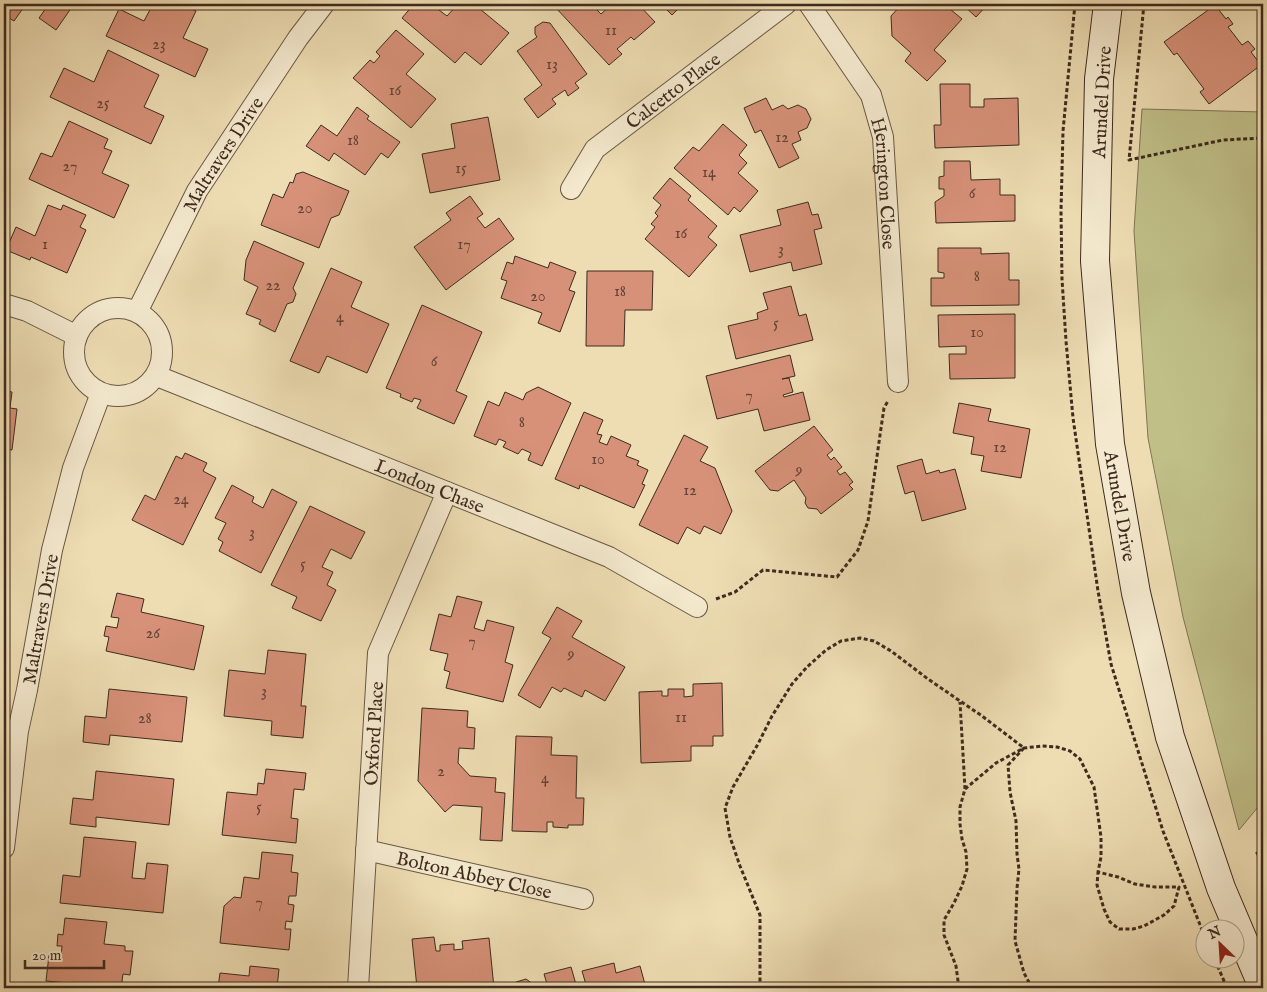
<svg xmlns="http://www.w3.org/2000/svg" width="1267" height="992" viewBox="0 0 1267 992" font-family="'IM FELL English',serif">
<rect width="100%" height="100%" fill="#eeddb3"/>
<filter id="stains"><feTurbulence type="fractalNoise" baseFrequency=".004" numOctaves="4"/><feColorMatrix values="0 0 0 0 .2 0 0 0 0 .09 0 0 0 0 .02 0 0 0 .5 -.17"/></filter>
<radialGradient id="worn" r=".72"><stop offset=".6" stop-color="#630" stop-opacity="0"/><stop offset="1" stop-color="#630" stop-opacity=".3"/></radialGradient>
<!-- green -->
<path fill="#c0bf88" stroke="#7f7553" d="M1142 109 1263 112V801L1239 830 1183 617 1148 438 1134 231Z"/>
<!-- building -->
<path fill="#d79179" stroke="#3e2b1e" d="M4 4H26L14 21 4 15Z
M40 4H74L56 30 39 18 46 8Z
M153 4H181L196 11 183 38 208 49 195 77 106 36 119 9 144 21Z
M414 4H431L447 16 458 4H474L509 33 481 65 465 52 455 63 402 18Z
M560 4H591L601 14 612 4 620 5 621 4H632L634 6 638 4 655 22 634 40 631 37 617 49 622 54 609 65 556 8Z
M661 4H694L689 9 683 4 672 15Z
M902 4H944L962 19 934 50 946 61 927 81 905 61 911 53 892 36 891 16Z
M962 4H988L976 17Z
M1215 5 1226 19 1228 17 1233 24 1228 27 1242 45 1248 41 1255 49 1251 52 1261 65 1209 104 1200 92 1204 89 1177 53 1174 55 1164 42Z
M543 22 550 23 587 74 575 83 579 88 568 96 565 90 552 99 556 104 538 118 524 99 542 85 517 51 537 37 535 34V27Z
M396 30 424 54 406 74 436 99 411 128 353 78 370 60 374 63 380 56 376 52Z
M108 50 159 75 144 107 164 116 151 144 50 97 64 68 94 82Z
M940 84H970V107H984V99L1018 98 1019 145 935 148 934 125H941Z
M766 98 772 110 783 105 788 109 798 105 806 109 811 119 807 128 798 132 801 140 792 144 799 158 779 168 761 130 755 133 744 108Z
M357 107 369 116 367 119 400 142 388 158 381 153 365 175 334 153 329 161 306 146 321 125 337 136Z
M488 117 500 180 430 193 422 154 455 148 451 124Z
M69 121 108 139 104 148 112 151 102 173 129 185 114 218 29 179 41 153 52 157Z
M723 124 747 145 739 155 747 163 738 173 758 191 740 212 734 207 728 215 674 168 693 147 699 151Z
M944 161H970L971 180 1000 179V195H1015V221L936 223 935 202 944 196V189H939V177L944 176Z
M303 172 349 191 339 215 331 218 319 248 261 225 273 194 283 198 290 182 293 183 296 174Z
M670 178 691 196 688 200 717 226 708 237 717 245 689 277 645 239 655 227 651 224 658 216 655 213 661 205 653 198Z
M470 196 483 214 477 218 485 228 499 218 514 239 446 290 414 247 451 220 446 213Z
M808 202 812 215 818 214 822 228 814 230 822 264 793 271 791 262 750 272 740 235 781 225 777 210Z
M48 205 61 210 63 205 86 215 80 227 86 230 67 273 31 257 30 260 6 250 16 227 35 236Z
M254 241 304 263 293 288 296 294 293 302 287 304 275 332 259 324 261 320 246 314 258 287 244 280 246 260Z
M938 248H981V254L1009 253V280H1019V305L931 306V278H944V273L938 272Z
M515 256 548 268 550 262 576 272 569 290 575 292 560 332 538 323 542 313 501 298 507 281 501 279 507 262 513 264Z
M331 268 362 282 351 307 389 324 367 373 327 356 319 373 290 361Z
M587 271H653L652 310H625L624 346H586Z
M791 286 799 316 806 314 813 340 736 359 728 326 758 319 757 313 768 309 763 293Z
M422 305 482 332 456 391 467 396 454 424 417 408 421 400 414 398 412 402 400 397 401 394 386 388Z
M1015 314V378L950 379 949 354H966V346L939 347 938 315Z
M790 355 795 376 782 379 789 378 793 392 783 395 784 397 803 392 810 420 764 431 758 409 717 419 706 376Z
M4 378H7L6 391 12 392 10 408 17 409 12 450 4 449Z
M538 387 571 403 542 466 528 460 531 453 522 449 518 454 503 447 506 442 499 439 496 445 474 436 488 401 499 406 505 392 523 400 526 393Z
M959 403 991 409 988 421 1030 429 1021 478 981 471 984 456 971 454 974 437 953 433Z
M584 412 603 420 597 434 602 435 599 442 607 445 611 436 631 445 626 456 639 461 637 465 648 470 642 484 645 485 634 508 580 485 579 489 555 479Z
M814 426 833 450 827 455 831 460 834 457 842 467 837 471 840 475 845 472 853 482 849 485 853 489 821 514 817 509 808 508 805 503 806 498 794 480 778 491 770 490 755 471Z
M684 435 708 447 700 461 715 468 732 511 721 534 704 526 700 534 687 527 678 544 639 525Z
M185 453 207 463 203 471 216 478 183 545 132 520 145 495 155 500 176 456 182 459Z
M922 459 926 474 939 470 940 473 955 469 966 509 922 521 914 491 905 494 897 466Z
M232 485 254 497 252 502 263 508 272 489 297 502 261 573 219 551 223 542 218 539 226 523 215 518Z
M310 506 365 532 351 559 331 549 322 567 333 572 327 585 336 590 321 621 292 608 297 597 271 585Z
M117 593 144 599 141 612 204 626 194 670 106 651 109 637 104 636 106 626 117 628 119 618 111 617Z
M457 596 482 602 474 628 484 631 487 620 514 627 505 662 513 665 503 702 446 688 450 672 444 670 448 654 430 650 439 614 451 617Z
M557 607 582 621 572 637 625 667 605 701 585 690 582 697 564 688 561 692 552 687 540 708 518 695 551 638 542 633Z
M268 650 306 654 301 706H306L303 738 271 735 272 721 224 716 229 670 265 674Z
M722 683 723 736H713V746H691V761L641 763 639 692 662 691V696H668V689H684V697L693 696V684Z
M109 689 187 697 182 742 110 735 109 745 83 742 85 716 106 718Z
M422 708 468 711 467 727 475 728 474 749 459 748 458 763 470 776 496 778 495 792 505 793 502 841 480 840 482 807 453 805 445 812 418 781Z
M516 736 552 737 551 755 577 756 576 798H584L583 825H568V828L553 827V822H547V832L512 831Z
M266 769 306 773 304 790 294 789 291 818 298 819 296 843 222 835 227 792 257 795 258 783 264 784Z
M96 771 174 779 169 825 96 817V827L70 824 73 798 93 800Z
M84 837 136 842 132 878 145 879 147 863 168 865 163 913 60 903 63 875 80 877Z
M262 852 293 855 291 872 298 873 296 896H289L288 904 294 905 292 922 286 921 285 929H291L289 950 220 943 224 906 234 897 241 898 244 877 259 879Z
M65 918 107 922 104 944 125 946V951H133L130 975 123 974 121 988 46 981 49 955 61 957 62 946H57L58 934 63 935Z
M434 937 436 951H440V945L454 944V950L463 949 462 941 489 938 494 988H417L412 939Z
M614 963 616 973 640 966 646 988H587L582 971Z
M250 966 279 969 277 988H218L220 973 249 976Z
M571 967 577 988H513L516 982 526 979 533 984V987L547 984 544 974Z"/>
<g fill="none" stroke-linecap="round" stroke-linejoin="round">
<defs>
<g id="minor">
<path id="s1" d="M809 4 871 95 883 137 898 382"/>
<path id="s2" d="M571 189 595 149 786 4"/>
<path d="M4 304 27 311 77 336"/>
<circle cx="118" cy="352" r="44"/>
<path id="s3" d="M137 312 197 191 298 38 324 4"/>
<path id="s4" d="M157 376 609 557 697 607"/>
<path id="s5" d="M4 848 18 731 27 690 52 550 73 468 101 393"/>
<path id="s6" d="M366 850 583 899"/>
<path id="s7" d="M358 988 378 653 447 492"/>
</g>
<g id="secondary">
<path id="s8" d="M1108 4 1099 79 1095 261 1110 444 1136 593 1170 737 1221 888 1263 987"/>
</g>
</defs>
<!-- minor casing -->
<use href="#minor" stroke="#6a5843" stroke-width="22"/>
<!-- secondary casing -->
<use href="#secondary" stroke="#3e2b1e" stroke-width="30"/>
<!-- path -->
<path stroke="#3e2b1e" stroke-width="3" stroke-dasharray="4 2.5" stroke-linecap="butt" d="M1075 4 1063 131 1061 211 1062 279 1066 341 1073 418 1098 591 1111 664 1163 831 1204 935
M1144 4 1129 160 1223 140 1263 138
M716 599 735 592 763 570 837 577 858 550 868 521 880 435 884 408 888 401
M965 789 996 763 1024 748 1042 746 1057 747 1070 751 1080 759 1094 787 1101 837V857L1098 872 1118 877 1135 884 1155 887H1179L1174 906 1164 915 1144 926 1133 929H1119L1110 922 1104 909 1097 885 1098 872
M1256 854 1263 849
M1257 854 1263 857
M1215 960 1227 988
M760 988V915L740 866 730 837 725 808 733 787 758 744 772 716 792 684 807 667 826 650 841 641 860 638 874 641 891 651 928 679 982 716 1024 748 1008 765 1010 792 1016 821 1017 854 1019 869 1017 888 1015 941 1024 973 1032 988
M957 988 958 981 956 966 944 935V920L954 903 962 886 967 869 966 852 962 839 960 824V807L965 789 960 702"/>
<!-- minor -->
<use href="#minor" stroke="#f4e9ce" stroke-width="20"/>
<!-- secondary -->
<use href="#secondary" stroke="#f4e9ce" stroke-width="28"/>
</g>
<g text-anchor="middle" stroke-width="4" stroke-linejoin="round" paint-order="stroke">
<!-- number labels -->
<g font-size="16" fill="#644435">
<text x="611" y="35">11</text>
<text x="159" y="49">23</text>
<text x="552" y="69">13</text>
<text x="395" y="95">16</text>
<text x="103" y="108">25</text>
<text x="782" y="142">12</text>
<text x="353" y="145">18</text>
<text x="70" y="171">27</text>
<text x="461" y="173">15</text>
<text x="709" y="177">14</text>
<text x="972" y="198">6</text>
<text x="305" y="213">20</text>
<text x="681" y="238">16</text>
<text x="45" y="249">1</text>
<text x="464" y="249">17</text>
<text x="781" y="254">3</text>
<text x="977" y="281">8</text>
<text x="273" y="290">22</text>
<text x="620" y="296">18</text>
<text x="538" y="301">20</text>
<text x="340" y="322">4</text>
<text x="776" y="328">5</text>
<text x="977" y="337">10</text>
<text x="434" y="366">6</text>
<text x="749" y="400">7</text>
<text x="522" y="427">8</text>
<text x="1000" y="452">12</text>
<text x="598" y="464">10</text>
<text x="799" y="475">9</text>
<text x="690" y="495">12</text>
<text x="181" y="504">24</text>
<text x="252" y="537">3</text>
<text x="303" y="569">5</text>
<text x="153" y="638">26</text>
<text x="472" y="646">7</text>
<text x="571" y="659">9</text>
<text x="264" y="696">3</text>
<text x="681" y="722">11</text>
<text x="145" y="723">28</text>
<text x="441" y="776">2</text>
<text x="545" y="783">4</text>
<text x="259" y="812">5</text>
<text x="259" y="907">7</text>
</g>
<!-- street labels -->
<g font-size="19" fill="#3e2b1e" stroke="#f4e9ce">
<text dy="7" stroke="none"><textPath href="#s2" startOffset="144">Calcetto Place</textPath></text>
<text transform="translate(1101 102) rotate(-87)" y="7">Arundel Drive</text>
<text dy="7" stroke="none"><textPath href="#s3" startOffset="180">Maltravers Drive</textPath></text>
<text dy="7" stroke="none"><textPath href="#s1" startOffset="200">Herington Close</textPath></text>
<text dy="7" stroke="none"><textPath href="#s4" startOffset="294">London Chase</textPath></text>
<text dy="7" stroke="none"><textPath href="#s8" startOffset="504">Arundel Drive</textPath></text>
<text dy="7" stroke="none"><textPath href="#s5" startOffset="232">Maltravers Drive</textPath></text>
<text dy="7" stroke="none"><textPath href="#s7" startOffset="255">Oxford Place</textPath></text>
<text dy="7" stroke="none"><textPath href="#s6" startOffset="111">Bolton Abbey Close</textPath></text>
</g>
</g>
<!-- margin -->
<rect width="1267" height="992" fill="none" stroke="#eeddb3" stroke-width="20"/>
<rect x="5" y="5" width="1257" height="982" fill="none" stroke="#3e2b1e" stroke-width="2.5"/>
<rect x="10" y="10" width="1247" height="972" fill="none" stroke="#3e2b1e"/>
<!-- north arrow -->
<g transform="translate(1220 944) rotate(335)"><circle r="24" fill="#f4e9ce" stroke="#ab9d88"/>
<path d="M0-4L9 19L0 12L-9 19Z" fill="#8f2418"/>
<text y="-8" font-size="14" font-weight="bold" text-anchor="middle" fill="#3e2b1e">N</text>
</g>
<!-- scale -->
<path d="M25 960v8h79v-8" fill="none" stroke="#3e2b1e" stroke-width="2.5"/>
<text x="32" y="960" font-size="15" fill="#3e2b1e" stroke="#f4e9ce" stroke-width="4" paint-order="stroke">20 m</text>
<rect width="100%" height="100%" filter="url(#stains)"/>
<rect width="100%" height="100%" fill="url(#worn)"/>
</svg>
